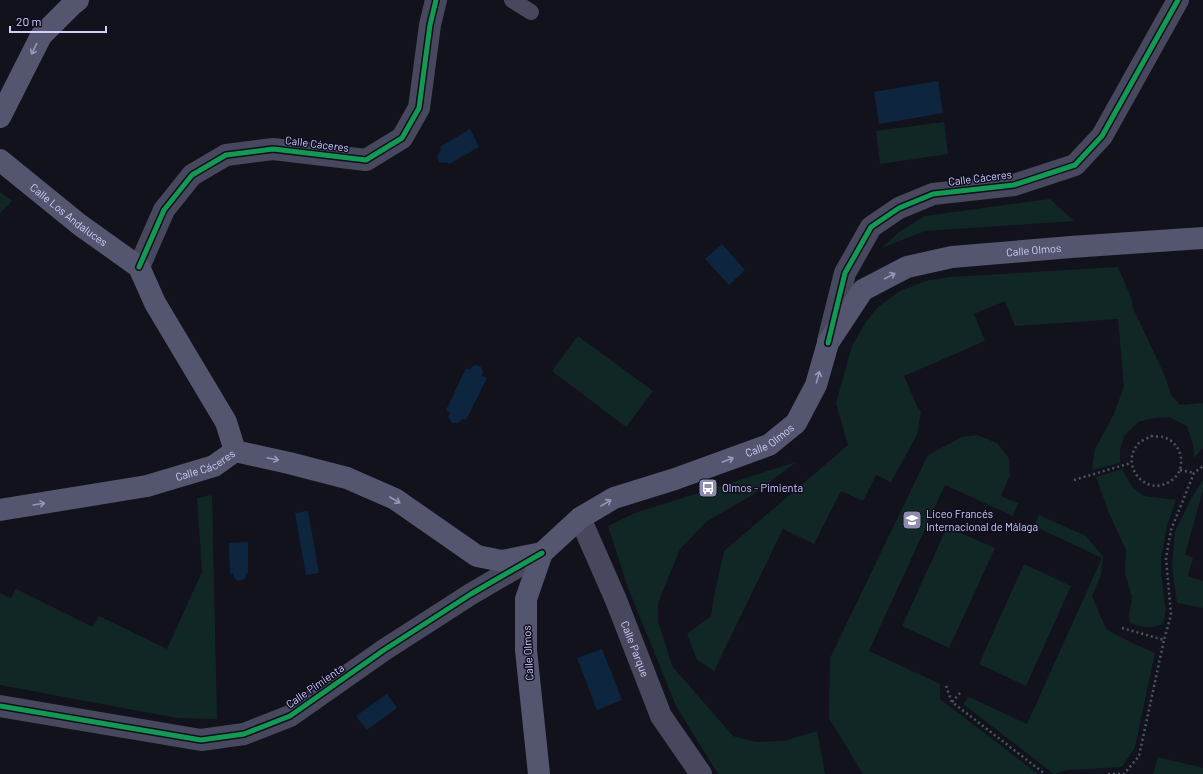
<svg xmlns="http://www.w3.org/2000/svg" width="1203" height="774" viewBox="0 0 1203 774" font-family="Barlow,sans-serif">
<rect width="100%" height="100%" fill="#12121c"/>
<!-- green -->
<path fill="#112726" d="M944 122 948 154 880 164 876 131Z
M0 192 12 201 0 213Z
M1050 199 1074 221 925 231 882 248 899 232 925 216Z
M1118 267 1132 300 1133 308 1164 374 1171 395 1180 405 1203 403V448L1194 458 1193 444 1187 426 1169 417 1154 418 1138 422 1124 436 1120 450V463L1092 470 1095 449 1114 414 1124 386 1118 319 1015 326 1005 301 974 314 985 341 904 376 917 406 921 412 917 435 891 482 876 475 863 501 841 491 814 544 783 529 714 671 697 660 687 634 711 616 714 596 724 551 848 445 836 403 852 346 866 322 878 307 900 291 925 281 950 277Z
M578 336 653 391 626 427 552 371Z
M977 435 997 443 1009 458 1010 475 1001 496 1018 503 1013 516 945 485 869 651 940 684V699L1038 774H863L829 718 830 658 928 455 962 437Z
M796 462 751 496 707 521 680 549 658 603V621L672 666 733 736 756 742 784 741 817 731 825 774H718L676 706 628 588 608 526 635 513Z
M1122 469 1132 487 1144 496 1176 500 1167 526 1161 558V573L1166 611 1163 623C1152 630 1142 627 1130 623L1129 615 1132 597 1125 573 1126 550 1109 513 1096 477Z
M1203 480V490L1185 554 1193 558 1188 576 1203 581V608L1177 603 1172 566 1175 532 1191 499Z
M212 495 217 719 177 718 0 685V593L11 598 16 589 93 627 99 616 167 649 202 572 197 498Z
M1039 515 1086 536 1103 557 1101 575 1092 596 1106 629 1130 642 1155 653 1135 747 1122 767 1067 770 1054 774 963 704 969 697 1027 724 1102 558 1034 526Z
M947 527 995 548 949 648 902 626Z
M1024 564 1071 586 1026 686 979 664Z
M1158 757 1203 768V774H1153Z"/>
<!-- water -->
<path fill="#0e2540" d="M938 81 943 113 879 124 874 92Z
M470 129 479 147 449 164 447 162 442 163 439 162 437 156 441 150 440 147Z
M722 244 745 270 729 285 705 259Z
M475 365 481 367 483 372 482 376 487 378 466 420 463 419 458 423H452L448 417 450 413 446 410 466 368 470 370 472 367Z
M308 511 319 573 306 575 295 513Z
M248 542V573H246L245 579 238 581 234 577V573L230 574 229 543Z
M602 649 622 700 597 710 577 658Z
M387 694 397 708 367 730 356 716Z"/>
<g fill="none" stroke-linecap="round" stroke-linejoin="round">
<!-- path -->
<path stroke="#485762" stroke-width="2.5" stroke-dasharray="2 3" stroke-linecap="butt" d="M1151 436C1155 437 1160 436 1163 437 1177 441 1184 455 1180 469 1179 474 1174 479 1169 482 1144 497 1118 463 1140 442 1143 440 1148 438 1151 436Z
M1180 470 1194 473
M1074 480 1131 463
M1122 628 1164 640 1171 615 1166 558 1171 530 1194 473 1203 466
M946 686 952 702
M960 693 952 702 1045 774
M1108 774H1124L1139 756 1164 640"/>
<!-- lane -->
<path stroke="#47485d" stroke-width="16" d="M512 0 531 12"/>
<!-- street -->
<g stroke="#47485d" stroke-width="22">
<path d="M139 267 164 210 192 175 226 155 273 149 366 160 402 138 419 108 430 25 436 0"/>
<path d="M828 341 845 273 871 227 899 208 933 194 1014 185 1075 165 1102 136 1178 0"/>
<path id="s1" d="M580 518 616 600 661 716 701 774"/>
<path d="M0 706 201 740 244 734 290 716 384 650 471 594 538 555"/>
</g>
<!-- secondary -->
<g stroke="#54556f" stroke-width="22">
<path d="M0 117 41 36 72 5 78 0"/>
<path id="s2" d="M0 160 80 225 139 267 155 303 226 422 235 451"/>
<path d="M235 451 289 463 347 478 395 499 477 556 502 561 542 553"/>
<path id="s3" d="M0 510 147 486 214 466 235 451"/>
<path id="s4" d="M539 774 526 650V599L542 553 580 518 614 498 675 479 769 445 796 423 816 385 828 343 863 290 907 267 952 257 1071 247 1203 238"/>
</g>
<defs>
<path id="cycleway" d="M139 267 164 210 192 175 226 155 273 149 366 160 402 138 419 108 430 25 436 0
M828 343 845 273 871 227 899 208 933 194 1014 185 1075 165 1102 136 1178 0
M0 706 201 740 244 734 290 716 384 650 471 594 542 553"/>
</defs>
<!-- cycleway casing -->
<use href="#cycleway" stroke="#0f0e20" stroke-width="8"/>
<!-- cycleway -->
<use href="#cycleway" stroke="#139951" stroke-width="5"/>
</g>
<!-- one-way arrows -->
<defs><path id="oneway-shaft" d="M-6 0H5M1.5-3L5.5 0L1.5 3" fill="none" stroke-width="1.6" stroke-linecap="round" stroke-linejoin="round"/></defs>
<g stroke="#9898bd">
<use href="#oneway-shaft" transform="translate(34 49) rotate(116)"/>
<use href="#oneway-shaft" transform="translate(890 276) rotate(-28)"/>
<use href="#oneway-shaft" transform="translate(818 377) rotate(-74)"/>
<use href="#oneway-shaft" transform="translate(273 459) rotate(12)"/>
<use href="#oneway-shaft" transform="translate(728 460) rotate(-20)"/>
<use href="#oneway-shaft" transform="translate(395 500) rotate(30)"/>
<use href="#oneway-shaft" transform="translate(606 503) rotate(-31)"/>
<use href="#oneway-shaft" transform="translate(39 504) rotate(-9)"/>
</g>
<!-- icons -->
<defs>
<symbol id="bus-square" viewBox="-11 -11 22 22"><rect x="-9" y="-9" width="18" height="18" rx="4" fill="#8e8dae" stroke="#0f0e20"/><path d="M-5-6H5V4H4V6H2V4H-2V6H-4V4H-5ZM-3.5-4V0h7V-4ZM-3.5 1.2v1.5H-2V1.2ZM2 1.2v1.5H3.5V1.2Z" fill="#fff"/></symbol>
<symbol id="school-square" viewBox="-11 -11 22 22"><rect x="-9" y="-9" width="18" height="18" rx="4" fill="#8e8dae" stroke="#0f0e20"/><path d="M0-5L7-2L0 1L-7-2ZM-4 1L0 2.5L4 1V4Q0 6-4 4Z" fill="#fff"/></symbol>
</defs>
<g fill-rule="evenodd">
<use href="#bus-square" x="697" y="477" width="22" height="22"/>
<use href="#school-square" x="901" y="509" width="22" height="22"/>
</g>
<g text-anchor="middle" stroke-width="3" stroke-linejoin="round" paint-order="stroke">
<!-- street labels -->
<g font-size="11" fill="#d0cffd" stroke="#0f0e20">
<text transform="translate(317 144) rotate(7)" y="4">Calle Cáceres</text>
<text transform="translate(980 178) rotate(-7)" y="4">Calle Cáceres</text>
<text dy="4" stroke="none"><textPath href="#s2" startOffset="88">Calle Los Andaluces</textPath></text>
<text dy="4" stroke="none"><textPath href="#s4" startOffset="842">Calle Olmos</textPath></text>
<text dy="4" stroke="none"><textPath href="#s4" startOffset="482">Calle Olmos</textPath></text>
<text dy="4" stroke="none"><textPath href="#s3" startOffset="211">Calle Cáceres</textPath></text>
<text dy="4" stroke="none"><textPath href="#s1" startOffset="142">Calle Parque</textPath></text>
<text transform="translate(528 653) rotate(-93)" y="4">Calle Olmos</text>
<text transform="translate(315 686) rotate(-35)" y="4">Calle Pimienta</text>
</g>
<!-- poi labels -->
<g font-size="11" fill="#d0cffd" stroke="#0f0e20" text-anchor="start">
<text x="722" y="492">Olmos - Pimienta</text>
<text x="926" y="518">Liceo Francés<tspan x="926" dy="13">Internacional de Málaga</tspan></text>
</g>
</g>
<!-- scale -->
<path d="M10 26v6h96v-6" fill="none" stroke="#d0cffd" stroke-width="2"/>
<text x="16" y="26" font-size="12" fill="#d0cffd" stroke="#0f0e20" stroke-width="3" paint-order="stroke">20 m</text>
</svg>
